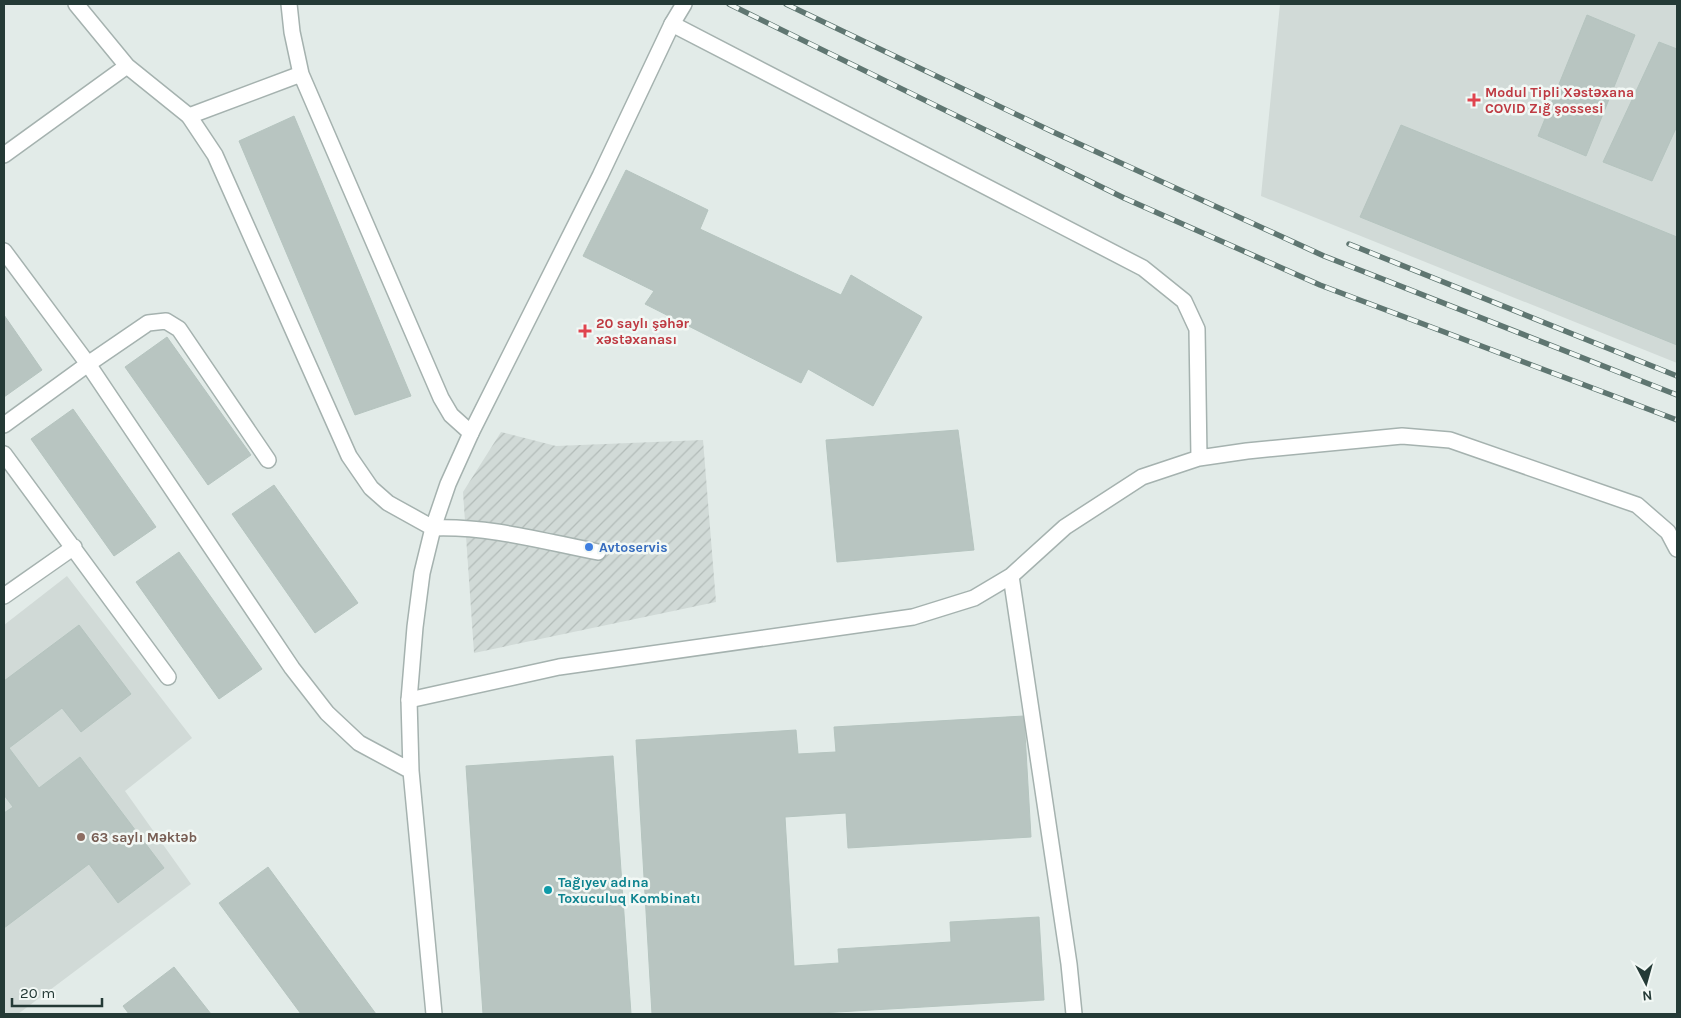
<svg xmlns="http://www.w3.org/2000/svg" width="1681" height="1018" viewBox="0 0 1681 1018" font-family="Karla,sans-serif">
<defs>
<pattern id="industrial-furrows" width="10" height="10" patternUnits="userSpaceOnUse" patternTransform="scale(1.25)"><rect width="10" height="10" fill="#d1dad7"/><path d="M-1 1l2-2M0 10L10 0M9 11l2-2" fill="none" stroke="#b3bcb9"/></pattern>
</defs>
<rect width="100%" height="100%" fill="#e2ebe8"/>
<!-- built -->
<path fill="#d1dad7" d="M1280 4H1677V363L1261 196Z
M67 576 192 738 125 791 191 884 18 1014H4V625Z"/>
<!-- industrial -->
<path fill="url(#industrial-furrows)" d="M501 432 556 446 703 440 716 602 474 653 463 492Z"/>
<!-- building -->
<path fill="#b8c5c1" stroke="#b5c4bf" d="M1587 15 1635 35 1586 156 1538 136Z
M1659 42 1677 49V126L1652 181 1603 162Z
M294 116 411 396 355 415 239 141Z
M1401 125 1677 237V345L1360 217Z
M626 170 708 210 700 229 841 295 851 275 922 317 873 406 808 369 801 383 645 304 654 291 583 256Z
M4 315 42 370 4 397Z
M167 337 251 455 208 485 125 367Z
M73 409 156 527 114 556 31 439Z
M958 430 974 550 837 562 826 440Z
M274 485 358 603 315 633 232 514Z
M179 552 262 669 219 699 136 582Z
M79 625 131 694 81 732 62 708 9 748 39 788 80 757 164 868 118 903 89 864 4 928V813L13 807 4 795V681Z
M1024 716 1031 837 848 848 846 813 785 817 794 966 839 963 838 949 951 942 950 922 1039 917 1044 1000 803 1014H652L636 740 796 730 798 754 836 752 834 727Z
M613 756 631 1014H483L466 766Z
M268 867 376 1014H301L219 903Z
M174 967 211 1014H129L123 1006Z"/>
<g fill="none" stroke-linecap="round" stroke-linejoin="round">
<defs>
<path id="lane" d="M289 4 292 32 301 74
M684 4 672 24 1143 268 1184 301 1197 329 1199 458
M189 116 301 74 441 398 451 415 471 433
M88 364 148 323 166 321 179 329 268 460
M433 528C490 526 542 541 598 552
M1011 576 1069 964 1074 1014
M409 700 559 667 913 617 974 598 1011 576 1065 527 1142 477 1199 458 1247 451 1402 436 1450 440 1637 505 1668 532 1677 549"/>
<path id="street" d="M76 4 127 66 189 116 215 155 349 456 371 488 388 503 433 528
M4 155 127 66
M4 251 88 364 292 668 327 713 359 743 411 771
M4 425 88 364
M4 454 168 677
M4 596 74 547
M434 1014 411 771 409 700 415 627 422 573 433 528 448 484 471 433 600 176 672 24"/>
</defs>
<!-- lane casing -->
<use href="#lane" stroke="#a5b2af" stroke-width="18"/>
<!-- street casing -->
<use href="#street" stroke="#a5b2af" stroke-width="18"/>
<!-- lane -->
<use href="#lane" stroke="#fff" stroke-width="15"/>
<!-- street -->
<use href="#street" stroke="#fff" stroke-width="15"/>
<defs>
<path id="rail" d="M729 4 1124 198 1320 285 1677 420
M786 4 1051 131 1324 256 1677 395
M1349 244 1677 376"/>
</defs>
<!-- rail casing -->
<use href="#rail" stroke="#5f7671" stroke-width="5.5"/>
<!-- rail -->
<use href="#rail" stroke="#f2f8f5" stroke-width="4" stroke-dasharray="11" stroke-linecap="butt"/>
</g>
<!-- markers -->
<g fill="#e0444e" stroke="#f2f8f5" stroke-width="2">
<path d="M1471.5 92.5h5v5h5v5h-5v5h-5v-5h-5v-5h5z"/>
<path d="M582.5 323.5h5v5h5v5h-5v5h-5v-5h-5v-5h5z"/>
</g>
<circle fill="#3f7fe0" stroke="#f2f8f5" stroke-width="2" cx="589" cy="547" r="5"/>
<circle fill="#8d6e63" stroke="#f2f8f5" stroke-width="2" cx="81" cy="837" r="5"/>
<circle fill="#0f9aa8" stroke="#f2f8f5" stroke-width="2" cx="548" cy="890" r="5"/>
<g text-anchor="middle" stroke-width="5" stroke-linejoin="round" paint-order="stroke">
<!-- health labels -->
<g font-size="14" font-weight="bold" fill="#be3a42" stroke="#f2f8f5" text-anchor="start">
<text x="1485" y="97">Modul Tipli Xəstəxana<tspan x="1485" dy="16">COVID Zığ şossesi</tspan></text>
<text x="596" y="328">20 saylı şəhər<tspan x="596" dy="16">xəstəxanası</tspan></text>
</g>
<!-- shop labels -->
<g font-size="14" font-weight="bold" fill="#366cbe" stroke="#f2f8f5" text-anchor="start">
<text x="599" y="552">Avtoservis</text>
</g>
<!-- education labels -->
<g font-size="14" font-weight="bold" fill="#785e54" stroke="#f2f8f5" text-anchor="start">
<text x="91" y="842">63 saylı Məktəb</text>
</g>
<!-- culture labels -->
<g font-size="14" font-weight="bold" fill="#0d838f" stroke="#f2f8f5" text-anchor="start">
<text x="558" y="887">Tağıyev adına<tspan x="558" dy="16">Toxuculuq Kombinatı</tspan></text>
</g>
</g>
<!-- border -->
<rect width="1681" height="1018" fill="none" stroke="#243a36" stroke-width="10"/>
<!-- north arrow -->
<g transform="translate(1646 983) rotate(174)" stroke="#f2f8f5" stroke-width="4" paint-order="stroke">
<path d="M0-4L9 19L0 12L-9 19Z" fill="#243a36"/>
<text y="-8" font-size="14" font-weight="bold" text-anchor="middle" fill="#243a36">N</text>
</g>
<!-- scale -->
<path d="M12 998v8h90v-8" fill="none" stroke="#243a36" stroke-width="2.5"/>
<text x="20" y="998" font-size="15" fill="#243a36" stroke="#f2f8f5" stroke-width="4" paint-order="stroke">20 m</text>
</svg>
